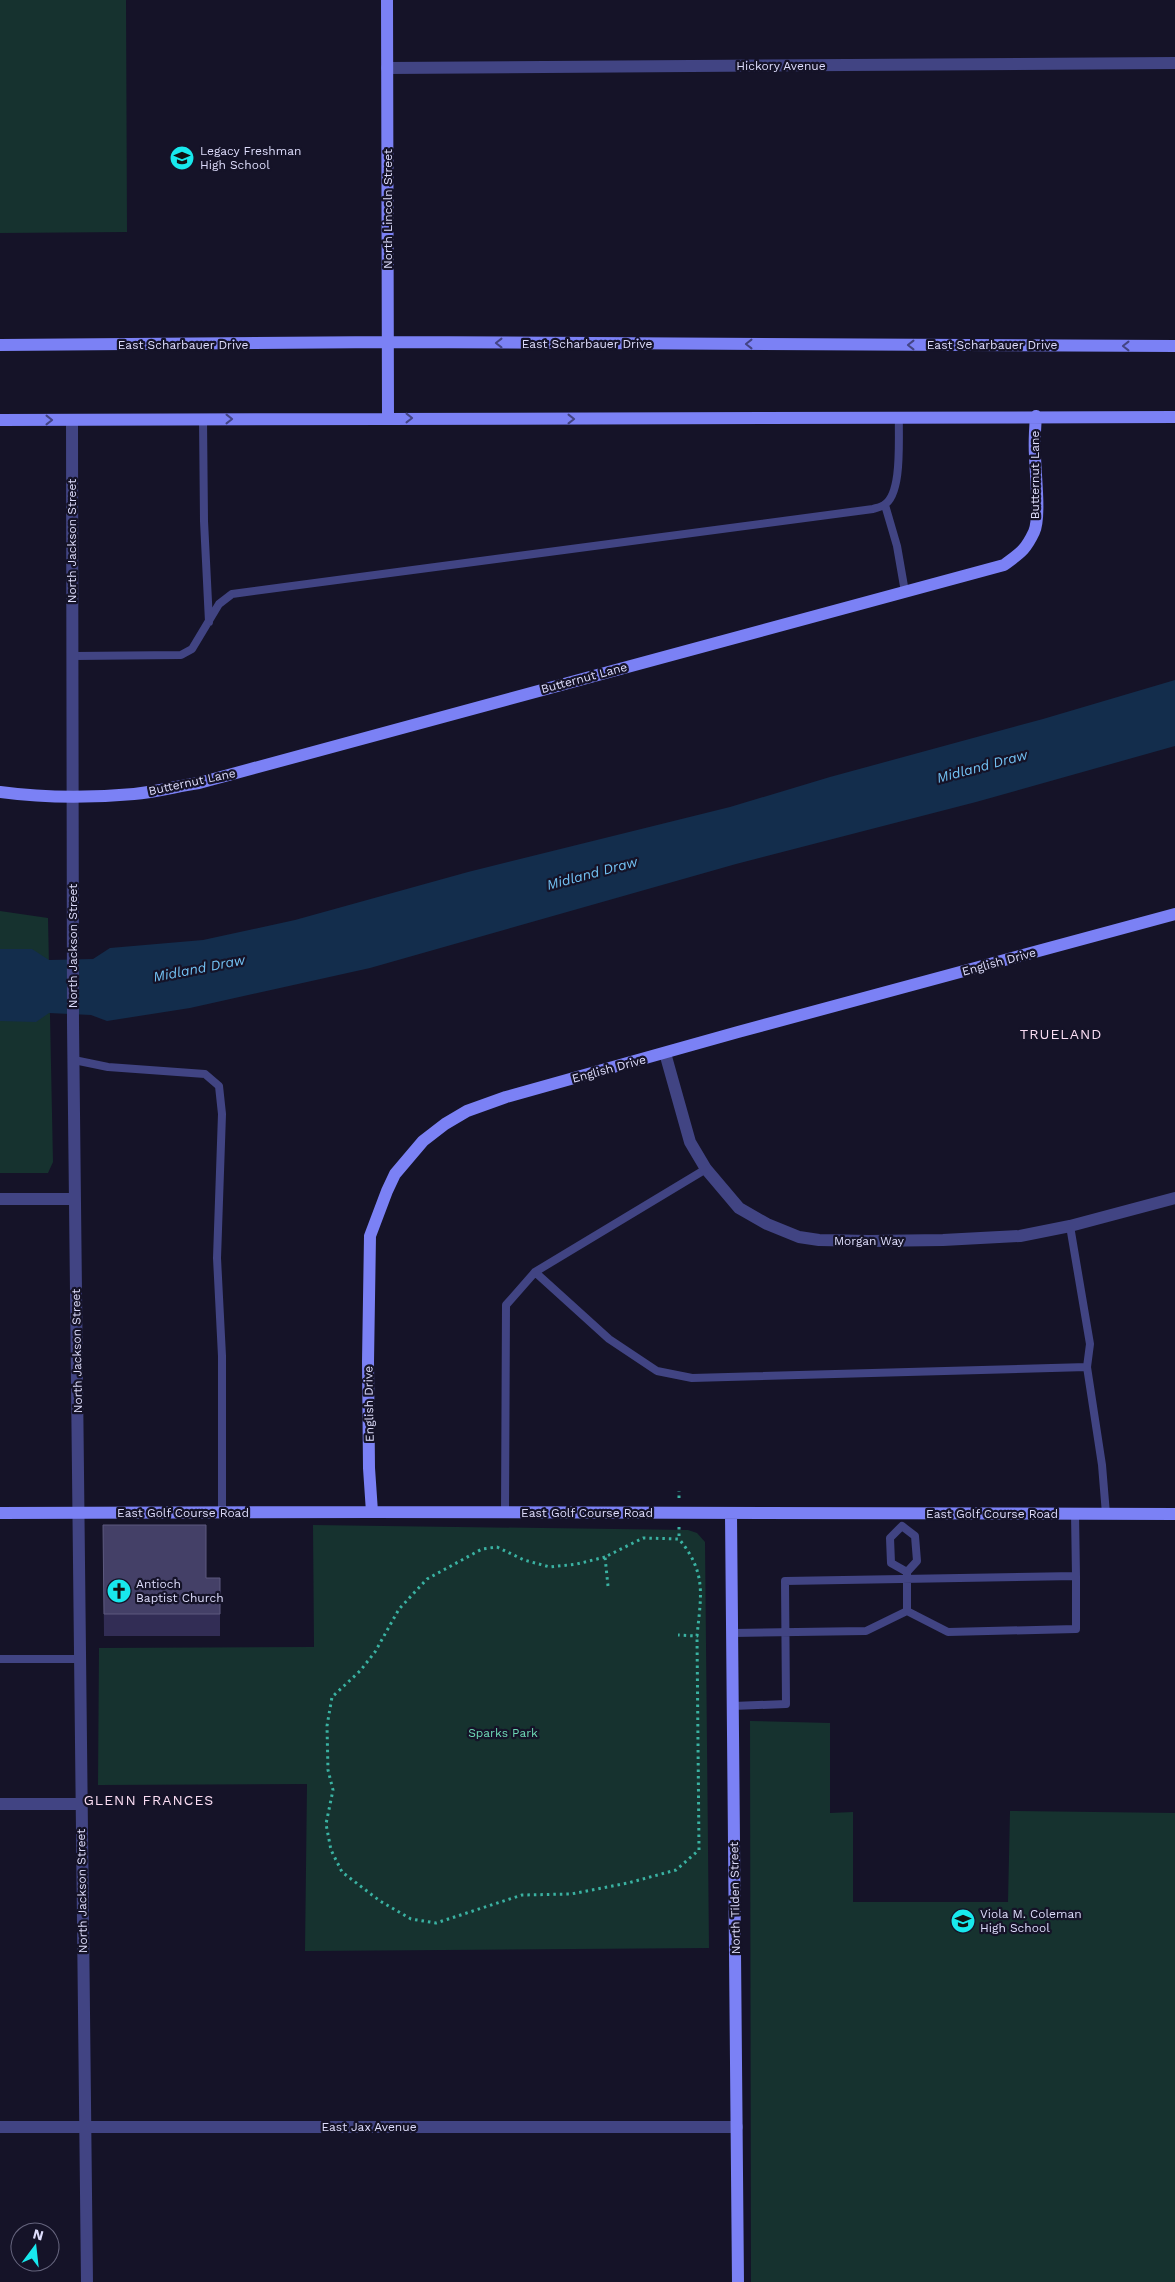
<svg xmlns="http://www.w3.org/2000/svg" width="1175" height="2282" viewBox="0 0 1175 2282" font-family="'Work Sans',sans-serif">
<rect width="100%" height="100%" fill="#151328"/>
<!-- green -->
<path fill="#16322f" d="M0 0H126L127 232 0 233Z
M0 911 48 918 53 1162 48 1173H0Z
M313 1525 688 1530 697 1533 705 1542 709 1948 305 1951 307 1784 98 1785 99 1648 314 1647Z
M750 1721 830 1723V1813L853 1812V1902H1008L1010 1811 1175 1813V2282H751Z"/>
<!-- water -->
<path fill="#132d4c" d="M1175 680V746L976 802 736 864 370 968 190 1008 107 1021 91 1015 49 1013 36 1022 0 1021V949H32L49 960 93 959 110 948 203 940 295 920 468 872 730 807 830 777 1043 719Z"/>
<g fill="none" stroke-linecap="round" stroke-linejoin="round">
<!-- path -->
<path stroke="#3ab2a2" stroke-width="3" stroke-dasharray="2.5 4" stroke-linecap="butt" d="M679 1498V1491
M679 1527V1539
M605 1557 577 1564 550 1567 524 1560 497 1547 482 1549 427 1579 399 1609 375 1652 360 1671 332 1697 327 1726 328 1770 333 1790 326 1824 331 1850 342 1872 380 1901 411 1919 436 1923 522 1895 571 1894 628 1883 676 1870 699 1850 697 1636
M608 1586 605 1557 643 1538 679 1539C707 1573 701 1595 697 1636L678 1635"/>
<!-- lane -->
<path stroke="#414483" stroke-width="8" d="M203 419 204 521 209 622
M885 505 897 546 905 592
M74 656 181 655 192 649 219 604 232 594 873 509C876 508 881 507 884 505 903 494 898 437 899 417
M74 1060 108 1067 205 1074 219 1086 222 1114 217 1258 222 1356V1512
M535 1272 609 1339 657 1371 692 1378 1087 1367 1090 1344 1070 1226
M1087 1367 1102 1465 1106 1514
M505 1512 506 1305 535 1272 706 1169
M1075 1513 1076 1576
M902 1526 915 1536 917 1561 907 1572 891 1563 890 1538Z
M732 1633 866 1631 907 1611V1572
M0 1659H80
M733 1706 786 1704 785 1581 1076 1576V1629L948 1632 907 1611"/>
<!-- street -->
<path stroke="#414483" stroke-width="12" d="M387 68 1175 63
M72 420 73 1023 87 2282
M665 1053 690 1142 706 1169 739 1208 767 1224 799 1237 819 1240 869 1241 943 1240 1020 1236 1070 1226 1175 1198
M0 1199H75
M0 1804H81
M0 2127H737"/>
<!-- secondary -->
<path stroke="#7b81f5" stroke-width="12" d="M387 0 388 418
M0 345 389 342 1175 346
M0 420 1175 417
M0 792C44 798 90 798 134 794 156 792 178 786 199 783L1004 565C1020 553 1025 551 1034 532 1041 517 1035 472 1035 455 1034 442 1035 429 1036 416
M372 1512 369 1468 368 1362 370 1236 387 1191 395 1174 423 1141 445 1124 467 1111 506 1097 738 1032 1175 914
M0 1513 372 1512 1175 1514
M731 1514 738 2282"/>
</g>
<!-- wall -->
<path fill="#322d55" d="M103 1525 206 1578H220V1636H104Z"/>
<!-- building -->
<path fill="#444067" stroke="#5c597e" d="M103 1525H206V1578H220V1614H104Z"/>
<!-- one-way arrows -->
<defs><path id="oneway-chevron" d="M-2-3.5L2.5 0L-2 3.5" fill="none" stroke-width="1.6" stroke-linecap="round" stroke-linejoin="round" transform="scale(1.25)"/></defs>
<g stroke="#434484">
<use href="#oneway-chevron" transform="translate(499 343) rotate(-180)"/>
<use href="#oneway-chevron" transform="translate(749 344) rotate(-180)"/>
<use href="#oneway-chevron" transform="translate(911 345) rotate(-180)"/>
<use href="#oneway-chevron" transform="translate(1126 346) rotate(-180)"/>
<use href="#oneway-chevron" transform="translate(409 418)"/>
<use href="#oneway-chevron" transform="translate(229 419)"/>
<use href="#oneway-chevron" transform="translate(571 419)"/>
<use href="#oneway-chevron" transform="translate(49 420)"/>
</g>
<!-- icons -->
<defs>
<symbol id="school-disc" viewBox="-11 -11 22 22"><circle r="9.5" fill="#18e8ed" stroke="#151328"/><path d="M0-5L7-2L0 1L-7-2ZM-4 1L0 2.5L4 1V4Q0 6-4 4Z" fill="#111"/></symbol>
<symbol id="church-disc" viewBox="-11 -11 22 22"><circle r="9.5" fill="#18e8ed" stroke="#151328"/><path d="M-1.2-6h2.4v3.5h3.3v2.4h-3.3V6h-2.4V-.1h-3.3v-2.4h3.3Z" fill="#111"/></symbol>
</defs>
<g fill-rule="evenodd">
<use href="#school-disc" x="168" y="144" width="28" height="28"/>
<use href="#church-disc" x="105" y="1577" width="28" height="28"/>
<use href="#school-disc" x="949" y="1907" width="28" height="28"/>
</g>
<g text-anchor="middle" stroke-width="4.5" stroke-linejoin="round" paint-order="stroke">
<!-- street labels -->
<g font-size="12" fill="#deddfc" stroke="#151328">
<text x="781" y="70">Hickory Avenue</text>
<text transform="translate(388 209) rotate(-90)" y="4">North Lincoln Street</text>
<text x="587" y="348">East Scharbauer Drive</text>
<text x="183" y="349">East Scharbauer Drive</text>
<text x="992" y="349">East Scharbauer Drive</text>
<text transform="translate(1035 475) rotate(-90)" y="4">Butternut Lane</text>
<text transform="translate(72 541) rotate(-90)" y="4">North Jackson Street</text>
<text transform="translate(584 678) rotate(-15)" y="4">Butternut Lane</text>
<text transform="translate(192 782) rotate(-12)" y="4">Butternut Lane</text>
<text transform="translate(73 946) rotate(-90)" y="4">North Jackson Street</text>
<text transform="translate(999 962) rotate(-15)" y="4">English Drive</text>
<text transform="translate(609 1069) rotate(-15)" y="4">English Drive</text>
<text x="869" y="1245">Morgan Way</text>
<text transform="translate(77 1351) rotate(-91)" y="4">North Jackson Street</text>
<text transform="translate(369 1404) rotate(-91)" y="4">English Drive</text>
<text x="183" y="1517">East Golf Course Road</text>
<text x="587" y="1517">East Golf Course Road</text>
<text x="992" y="1518">East Golf Course Road</text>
<text transform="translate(82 1891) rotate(-91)" y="4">North Jackson Street</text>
<text transform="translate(735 1898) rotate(-91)" y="4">North Tilden Street</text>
<text x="369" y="2131">East Jax Avenue</text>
</g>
<!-- poi labels -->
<g font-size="12" fill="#deddfc" stroke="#151328" text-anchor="start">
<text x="200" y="155">Legacy Freshman<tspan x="200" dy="14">High School</tspan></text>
<text x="136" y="1588">Antioch<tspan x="136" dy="14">Baptist Church</tspan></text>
<text x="980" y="1918">Viola M. Coleman<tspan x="980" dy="14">High School</tspan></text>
</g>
<!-- park labels -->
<g font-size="12" fill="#6dd8b5" stroke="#151328">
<text x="503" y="1737">Sparks Park</text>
</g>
<!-- water labels -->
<g font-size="14" font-style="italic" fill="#73c2f4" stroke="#151328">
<text transform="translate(982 766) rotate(-15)" y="5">Midland Draw</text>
<text transform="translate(592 873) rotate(-15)" y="5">Midland Draw</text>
<text transform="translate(199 968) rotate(-11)" y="5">Midland Draw</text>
</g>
<!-- neighbourhood labels -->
<g font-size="14" letter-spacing="1" fill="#fcdef4" stroke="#151328">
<text x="1061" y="1039">TRUELAND</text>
<text x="149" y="1805">GLENN FRANCES</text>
</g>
</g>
<!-- north arrow -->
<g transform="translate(35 2247) rotate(15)"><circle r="24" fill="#151328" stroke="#65647d"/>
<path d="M0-4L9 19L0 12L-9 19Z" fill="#18e8ed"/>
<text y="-8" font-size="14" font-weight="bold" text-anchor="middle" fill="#deddfc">N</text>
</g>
</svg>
